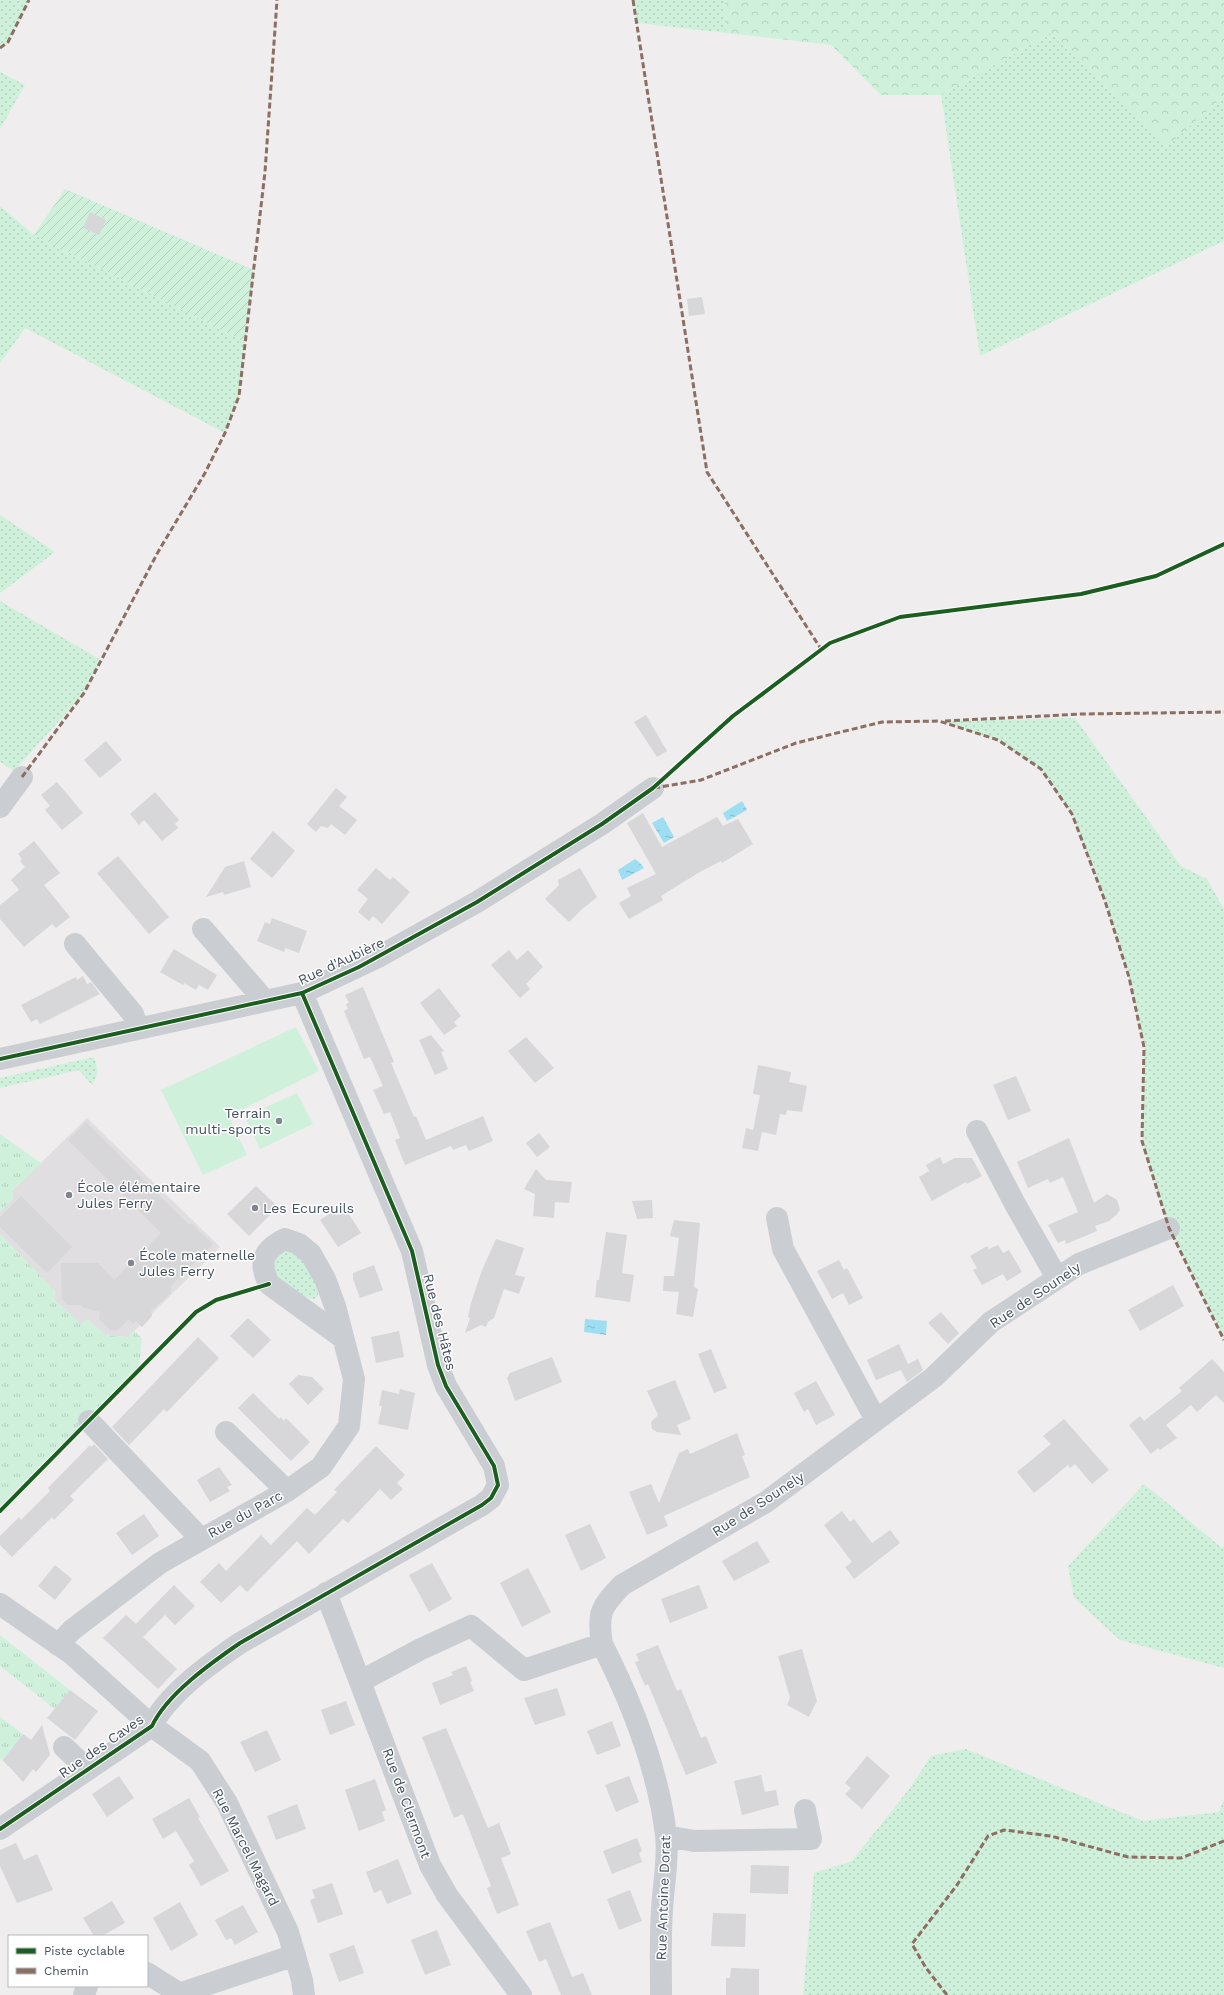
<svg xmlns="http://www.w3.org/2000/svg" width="1224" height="1995" viewBox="0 0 1224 1995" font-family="'Work Sans',sans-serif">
<defs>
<pattern id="grass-dots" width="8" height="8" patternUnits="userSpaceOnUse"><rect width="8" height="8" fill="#cff1dc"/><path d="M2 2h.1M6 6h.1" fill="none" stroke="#b3d0bf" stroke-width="1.8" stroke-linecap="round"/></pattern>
<pattern id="forest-crowns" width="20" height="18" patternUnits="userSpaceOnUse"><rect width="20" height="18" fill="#cff1dc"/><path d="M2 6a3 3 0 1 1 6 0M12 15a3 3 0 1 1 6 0" fill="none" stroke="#b3d0bf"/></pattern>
<pattern id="park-tufts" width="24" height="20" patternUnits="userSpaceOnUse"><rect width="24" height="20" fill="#cff1dc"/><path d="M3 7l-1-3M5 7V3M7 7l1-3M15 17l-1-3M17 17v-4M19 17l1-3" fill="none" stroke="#b3d0bf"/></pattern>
<pattern id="garden-furrows" width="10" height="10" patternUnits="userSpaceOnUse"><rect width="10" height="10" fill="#cff1dc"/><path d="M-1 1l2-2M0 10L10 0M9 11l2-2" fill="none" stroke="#b3d0bf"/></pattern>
<pattern id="water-ripples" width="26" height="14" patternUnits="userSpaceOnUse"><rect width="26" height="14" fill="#9edef3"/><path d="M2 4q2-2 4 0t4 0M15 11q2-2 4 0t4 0" fill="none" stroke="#82b6c8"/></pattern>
</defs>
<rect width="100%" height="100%" fill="#efeded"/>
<!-- education -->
<path fill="#e0dee0" d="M87 1118 220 1247 128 1337 105 1335 88 1319 81 1325 54 1299 55 1291 0 1234V1212L13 1199 12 1191Z"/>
<!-- grass -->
<path fill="url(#grass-dots)" d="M0 0H29L8 42 0 48Z
M633 0H725L726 33 637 23Z
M1051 33 1166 147 1224 96V241L980 356 941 95Z
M0 72 25 85 0 129Z
M0 206 34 235 245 342 239 396 225 433 25 328 0 363Z
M0 515 55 552 0 593Z
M0 601 101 660 84 693 14 771 0 762Z
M1075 718 1181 866 1207 879 1224 909V1340L1169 1228 1142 1141 1144 1047 1129 977 1105 901 1072 814 1041 769 998 740 939 721Z
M94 1057C98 1068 99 1074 92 1085L79 1070 0 1088V1078Z
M291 1249 300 1254 318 1287V1295L315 1299C299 1298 279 1281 272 1268 276 1256 278 1251 291 1249Z
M1144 1484 1222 1548 1224 1546V1668L1120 1640 1074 1598 1068 1566Z
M966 1749 1143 1821 1219 1812 1224 1799V1995H803L814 1873 852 1861 910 1788 931 1756Z"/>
<!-- forest -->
<path fill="url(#forest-crowns)" d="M725 0H1224V96L1166 147 1051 33 941 95H881L831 45 726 33Z"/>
<!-- park -->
<path fill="url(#park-tufts)" d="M0 1134 41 1163 12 1191 13 1199 0 1212Z
M0 1234 55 1291 54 1299 81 1324 88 1319 105 1335 128 1337 134 1331 142 1338 139 1369 0 1511Z
M0 1635 70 1690 55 1709 0 1666Z
M0 1717 23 1734 12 1749 17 1753 8 1766 0 1758Z"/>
<!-- garden -->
<path fill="url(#garden-furrows)" d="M65 189 254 270 245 342 34 235Z"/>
<!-- pitch -->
<path fill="#cff1dc" d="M296 1027 319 1071 229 1116 247 1155 203 1175 161 1090Z
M297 1093 313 1124 260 1149 245 1117Z"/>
<!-- water -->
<path fill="url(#water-ripples)" d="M742 801 747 810 727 821 723 813Z
M663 817 674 837 664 843 652 823Z
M635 859 640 863 644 868 622 880 618 870Z
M585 1319 607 1321 606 1335 584 1332Z"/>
<!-- building -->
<path fill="#d7d6d9" d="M90 212 106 220 99 235 83 228Z
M702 297 705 314 689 316 687 299Z
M646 715 667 751 657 757 634 722Z
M106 741 122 760 100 778 84 760Z
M57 782 83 813 62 830 45 810 50 806 41 795Z
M336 788 347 797 339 806 357 820 345 835 331 824 328 828 321 826 316 832 307 824Z
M155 792 179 820 175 824 178 828 162 841 144 820 139 825 130 814Z
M643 813 662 847 717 817 723 826 738 819 753 844 722 863 721 861 698 873 661 896 663 900 629 919 619 903 631 896 627 888 656 874 627 823Z
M273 831 295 851 272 878 250 859Z
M34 841 60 873 44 885 70 917 56 928 52 924 24 947 0 919V905L19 890 11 880 25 867 20 861 22 859 18 854Z
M118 856 169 917 149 934 97 873Z
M244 861 251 887 224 895 223 892 206 897 225 867Z
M376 868 390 880 393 877 410 892 382 924 373 916 369 921 358 912 368 899 357 890Z
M580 868 597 897 581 910 569 922 545 899 559 885 558 880Z
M272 918 307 931 299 953 285 948 284 952 257 941 265 922 270 924Z
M174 949 217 975 208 990 199 985 196 990 184 983 183 985 160 972Z
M509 950 517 960 528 950 543 967 526 984 530 989 520 998 491 965Z
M83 976 87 984 91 982 100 994 40 1024 37 1019 31 1022 21 1005 76 977 77 980Z
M363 987 394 1062 391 1063 414 1117 416 1116 426 1140 483 1116 493 1141 469 1151 466 1145 453 1150 451 1146 405 1165 395 1140 400 1138 390 1112 384 1114 373 1090 383 1086 370 1057 364 1059 344 1011 348 1009 346 1004 349 1003 345 995Z
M439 988 461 1016 454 1022 457 1026 444 1035 420 1003Z
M431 1035 444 1051 441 1052 448 1069 435 1075 419 1040Z
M526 1037 554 1068 535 1083 508 1051Z
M758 1065 791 1072 789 1082 807 1086 802 1112 787 1110 786 1115 780 1114 776 1135 762 1132 758 1151 742 1148 746 1128 753 1130 760 1095 753 1094Z
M1016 1076 1031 1111 1008 1120 993 1085Z
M86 1122 189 1225 191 1223 213 1244 171 1286V1293L151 1311 152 1316 142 1327 136 1321 133 1324 129 1319 118 1330H110L99 1319 100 1312 84 1308 80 1305H68L62 1299 61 1263H98L114 1280 161 1233 68 1140Z
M539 1133 550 1147 537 1157 526 1143Z
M1069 1138 1094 1203 1107 1194 1117 1200 1120 1210 1116 1215 1109 1221 1095 1226 1097 1231 1066 1244 1065 1240 1058 1243 1048 1225 1078 1212 1063 1177 1050 1183 1048 1179 1028 1188 1017 1162Z
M940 1157 943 1164 955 1158H972L982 1176 967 1184 966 1182 932 1201 919 1177 929 1171 926 1165Z
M536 1169 546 1180 572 1182 569 1203 555 1202 554 1218 533 1216 535 1194 524 1189Z
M256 1186 278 1207 249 1236 227 1214Z
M21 1196 72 1247 47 1273 0 1227V1217Z
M652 1200 653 1218 637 1219 632 1201Z
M343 1205 361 1233 338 1247 320 1220Z
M674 1220 700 1223 694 1287 698 1289 693 1317 676 1314 679 1292 663 1291 664 1276H674L679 1238 670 1236Z
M606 1232 627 1235 622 1273 634 1275 630 1302 595 1297 597 1280H599Z
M496 1239 524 1248 515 1275 525 1277 519 1294 504 1289 494 1318 488 1322 486 1327 481 1325 465 1333 470 1318 468 1317 471 1303 482 1270Z
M998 1245 1003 1253 1009 1250 1022 1272 1007 1281 1003 1274 982 1285 973 1270 977 1268 970 1256 987 1246 989 1249Z
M839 1260 844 1270 847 1268 863 1298 849 1305 843 1293 832 1299 817 1271Z
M374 1265 383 1290 360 1298 353 1279V1273Z
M1173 1285 1184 1306 1140 1331 1128 1310Z
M941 1312 959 1333 948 1344 928 1323Z
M248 1318 271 1340 253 1358 230 1336Z
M399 1331 404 1357 376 1363 371 1337Z
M198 1337 219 1358 167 1412 164 1409 129 1445 112 1427Z
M899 1344 908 1364 918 1359 923 1370 907 1382 901 1370 876 1380 867 1360Z
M711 1349 727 1388 714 1393 698 1354Z
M552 1357 562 1382 515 1401 507 1378 510 1373Z
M1212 1359 1224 1372V1403L1216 1395 1197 1412 1191 1405 1166 1425 1177 1438 1160 1450 1158 1448 1151 1454 1129 1425 1140 1416 1144 1421 1182 1391 1179 1388Z
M298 1375 312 1377 324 1389 308 1405 289 1384Z
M675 1380 691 1419 677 1425 681 1435 657 1432 652 1429 651 1422 658 1415 647 1391Z
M816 1381 835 1415 816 1425 808 1409 804 1412 794 1393Z
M400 1389 415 1393 408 1430 378 1424 382 1406H379L382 1390 399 1394Z
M253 1393 279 1419 281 1417 284 1421 286 1418 310 1442 291 1461 238 1408Z
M1064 1419 1109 1470 1092 1484 1075 1464 1070 1468 1068 1465 1034 1493 1017 1472 1051 1444 1043 1436Z
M737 1433 745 1455 742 1456 750 1477 664 1516 668 1526 647 1535 629 1492 651 1484 659 1503 679 1453 688 1449 690 1454Z
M94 1444 108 1459 70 1496 74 1500 54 1520 52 1517 12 1557 0 1545V1536L19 1517 21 1520 50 1491 48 1488 90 1445 91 1447Z
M376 1446 405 1475 397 1483 403 1489 391 1500 380 1489 348 1523 343 1519 309 1554 297 1541 247 1592 240 1585 221 1603 200 1582 219 1563 226 1571 261 1535 271 1545 307 1508 315 1515 337 1492 334 1490Z
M219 1467 232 1485 227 1487 230 1491 210 1502 197 1480Z
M842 1511 850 1522 854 1519 872 1543 890 1530 900 1543 854 1579 845 1567 852 1562 824 1525Z
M144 1514 159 1536 132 1555 116 1533Z
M590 1524 606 1558 581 1571 565 1535Z
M757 1541 770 1562 734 1581 722 1561Z
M432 1563 452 1599 429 1612 409 1575Z
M55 1565 72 1579 55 1600 38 1586Z
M528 1568 551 1612 522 1627 500 1583Z
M174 1585 195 1606 175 1625 165 1615 143 1637 177 1669 158 1689 103 1638 126 1615 136 1624Z
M699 1585 708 1608 670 1623 661 1599Z
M658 1645 677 1691 681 1689 701 1738 706 1736 717 1763 686 1775 648 1684 645 1686 635 1662 639 1661 636 1654Z
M802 1649 817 1701 809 1717 787 1705 790 1698 778 1656Z
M466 1666 472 1681 470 1682 474 1691 440 1705 432 1683 453 1675 451 1672Z
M557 1688 566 1715 535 1725 524 1698Z
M70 1690 98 1711 75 1740 47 1718Z
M346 1701 355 1725 330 1735 321 1710Z
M612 1721 621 1746 597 1755 587 1731Z
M42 1725 50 1755 36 1772 33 1769 23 1782 3 1760 23 1734 31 1740Z
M446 1728 488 1828 499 1823 511 1854 501 1858 519 1905 497 1914 487 1888 491 1886 463 1814 454 1818 422 1737Z
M267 1730 281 1760 255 1772 240 1742Z
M867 1756 890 1776 862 1809 845 1794 851 1788 845 1783Z
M761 1775 765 1792 776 1790 779 1805 742 1815 734 1781Z
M119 1776 134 1798 107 1817 92 1794Z
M629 1776 639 1802 616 1812 605 1785Z
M375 1779 386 1810 382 1812 385 1821 359 1831 345 1790Z
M189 1798 200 1817 198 1818 229 1871 201 1886 189 1865 194 1861 176 1831 163 1839 152 1819Z
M297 1804 306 1829 276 1840 267 1816Z
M637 1838 642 1851 639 1853 642 1862 612 1874 603 1851Z
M16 1843 24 1860 37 1854 53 1890 17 1903 0 1866V1850Z
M398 1859 412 1894 387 1904 381 1890 374 1893 366 1872Z
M751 1865 789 1866 788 1894 750 1893Z
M332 1883 343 1914 318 1923 310 1900 315 1898 312 1890Z
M630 1890 642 1921 619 1930 607 1899Z
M112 1901 125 1923 102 1936H94L83 1918Z
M180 1902 198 1935 171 1951 153 1918Z
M243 1905 258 1932 235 1945 231 1938 226 1940 215 1920Z
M713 1913 746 1914 745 1947 711 1946Z
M550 1922 572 1977 583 1973 592 1995H561L546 1959 539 1962 526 1931Z
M437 1930 451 1965 425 1975 411 1940Z
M354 1945 364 1973 339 1982 329 1954Z
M731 1968 759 1969V1995H726V1978H730Z"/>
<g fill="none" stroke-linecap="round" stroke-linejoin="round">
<!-- minor -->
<path stroke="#caced2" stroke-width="22" d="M0 807 22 777
M203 929 265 1001
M75 944 133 1014 138 1028
M0 1059 302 993 380 956 477 902 602 824 653 788
M977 1131 1015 1204 1057 1278
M777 1218 783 1249 876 1420
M89 1421 201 1539
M226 1432 287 1491
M326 1593 430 1865 447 1895 521 1995
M0 1604 72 1654 152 1726 200 1761 227 1803 288 1932 302 1980 304 1995
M602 1644C632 1703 658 1769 666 1835 669 1860 663 1886 662 1910 660 1938 661 1967 661 1995
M58 1645 72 1630 160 1563 287 1491 321 1467 349 1426 354 1379 335 1306 325 1279 311 1254 299 1244 285 1239C263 1250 258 1262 269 1284L343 1338
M361 1681 421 1649 471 1626 524 1670 602 1644C597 1613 601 1607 622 1585L766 1502 934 1377 991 1322 1029 1297 1079 1264 1169 1228
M64 1747 87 1769
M0 1829 152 1726C167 1694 211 1663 240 1643L482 1505 491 1498 498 1485 494 1466 446 1386 438 1365 412 1251 302 993
M666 1836 694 1841 811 1839 805 1810
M147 1973 180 1994
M84 1995 87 1986
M176 1995 295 1955"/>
<!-- quiet -->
<path stroke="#8d6e63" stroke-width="3" stroke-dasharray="6 3" stroke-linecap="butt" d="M633 0 707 472 821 649
M0 48 8 42 29 0
M945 721 1082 714 1224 712
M22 777 84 693 158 552 205 473 225 433 239 396 265 172 277 0
M654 788 701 780 796 743 882 722 939 721 998 740 1041 769 1072 814 1105 901 1129 977 1144 1047 1142 1141 1169 1228 1224 1340
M947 1995 926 1968 912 1944 957 1885 988 1836 1004 1830 1051 1836 1128 1857 1181 1858 1224 1841"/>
<defs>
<path id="cycleway" d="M0 1059 302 993 359 967 477 902 602 824 653 788 733 716 830 643 900 617 1081 594 1156 576 1224 544
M0 1511 196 1312 216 1300 269 1284
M0 1829 152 1726C167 1694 211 1663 240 1643L482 1505 491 1498 498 1485 494 1466 446 1386 438 1365 412 1251 302 993"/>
</defs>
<!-- cycleway casing -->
<use href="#cycleway" stroke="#fff" stroke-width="6"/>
<!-- cycleway -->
<use href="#cycleway" stroke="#1b5e20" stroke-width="4"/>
</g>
<!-- markers -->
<g fill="#7f868f" stroke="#fff" stroke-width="1.5">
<circle cx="279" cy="1121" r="4"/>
<circle cx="69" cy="1195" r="4"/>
<circle cx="255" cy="1208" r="4"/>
<circle cx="131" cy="1263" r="4"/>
</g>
<g text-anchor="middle" stroke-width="3" stroke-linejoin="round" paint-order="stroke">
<!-- street labels -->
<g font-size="14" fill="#424f5c" stroke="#fff">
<text transform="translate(341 961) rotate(-25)" y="5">Rue d'Aubière</text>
<text transform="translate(1035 1295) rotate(-34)" y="5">Rue de Sounely</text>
<text transform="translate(440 1322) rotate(76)" y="5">Rue des Hâtes</text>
<text transform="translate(758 1504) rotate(-33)" y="5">Rue de Sounely</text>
<text transform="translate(245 1514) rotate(-29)" y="5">Rue du Parc</text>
<text transform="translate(101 1746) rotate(-35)" y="5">Rue des Caves</text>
<text transform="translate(407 1803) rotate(70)" y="5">Rue de Clermont</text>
<text transform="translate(246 1847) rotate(63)" y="5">Rue Marcel Magard</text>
<text transform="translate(663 1898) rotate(-88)" y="5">Rue Antoine Dorat</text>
</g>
<!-- poi labels -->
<g font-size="14" fill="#424f5c" stroke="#fff" text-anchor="start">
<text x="271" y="1118" text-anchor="end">Terrain<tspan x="271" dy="16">multi-sports</tspan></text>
<text x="77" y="1192">École élémentaire<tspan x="77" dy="16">Jules Ferry</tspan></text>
<text x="263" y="1213">Les Ecureuils</text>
<text x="139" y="1260">École maternelle<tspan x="139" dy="16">Jules Ferry</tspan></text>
</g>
</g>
<!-- legend -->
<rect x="8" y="1935" width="140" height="52" fill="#ffffff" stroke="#b3b9be"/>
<rect x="16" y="1948" width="20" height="6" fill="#1b5e20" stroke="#b3b9be"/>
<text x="44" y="1955" font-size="12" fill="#424f5c">Piste cyclable</text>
<rect x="16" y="1968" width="20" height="6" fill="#8d6e63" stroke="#b3b9be"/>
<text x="44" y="1975" font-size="12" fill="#424f5c">Chemin</text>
</svg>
